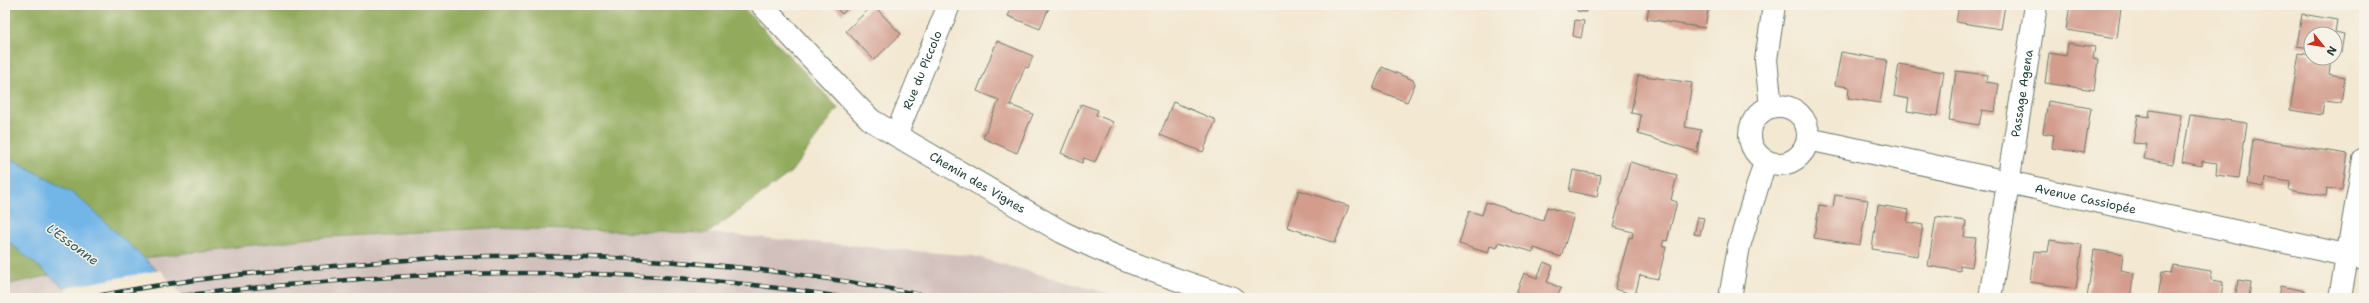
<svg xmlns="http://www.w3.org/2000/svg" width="2369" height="303" viewBox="0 0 2369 303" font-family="'Shantell Sans',sans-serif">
<rect width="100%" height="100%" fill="#f7f3e8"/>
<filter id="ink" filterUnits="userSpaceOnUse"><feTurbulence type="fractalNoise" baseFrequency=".025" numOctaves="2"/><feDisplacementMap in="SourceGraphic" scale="8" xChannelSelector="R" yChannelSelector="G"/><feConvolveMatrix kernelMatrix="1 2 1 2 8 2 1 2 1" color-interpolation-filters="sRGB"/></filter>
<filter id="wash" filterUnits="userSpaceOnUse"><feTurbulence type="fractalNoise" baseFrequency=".012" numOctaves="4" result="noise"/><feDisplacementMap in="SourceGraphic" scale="16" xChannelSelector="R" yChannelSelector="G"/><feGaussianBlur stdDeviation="0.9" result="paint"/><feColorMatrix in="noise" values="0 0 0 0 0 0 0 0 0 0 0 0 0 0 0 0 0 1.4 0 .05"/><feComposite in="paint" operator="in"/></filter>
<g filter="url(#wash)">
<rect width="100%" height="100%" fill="#f3e8d1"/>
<!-- industrial -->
<path fill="#d1c0bc" d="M487 228 708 233 973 256 1125 298H182L144 258 312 238Z
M51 275 77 298H5V285Z"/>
<!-- forest -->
<path fill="#91aa5c" stroke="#587448" d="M5 5H741L838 108 791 172 708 233 487 228 312 238 144 258 51 275 5 285Z"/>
<!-- water -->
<path fill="#72b6e8" stroke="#487a8e" d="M5 155 76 195 158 271 182 298H77L5 239Z"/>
<!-- pier -->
<path fill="#f3e8d1" d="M160 270 184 298H74L64 288Z"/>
<g id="blocks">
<!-- building -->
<path fill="#d39c8d" d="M833 5H851L842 14Z
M873 5 901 34 874 60 846 31Z
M1013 5H1050L1040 29 1008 16Z
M1578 5H1587L1586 12 1577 11Z
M1649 5H1709L1705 28 1647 19Z
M1959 5H2005L2001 29 1956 22Z
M2070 5H2115L2114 7 2121 8 2117 38 2066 30Z
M2302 14 2337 20 2335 32 2344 34 2341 52H2335V34H2311V48L2297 46Z
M1575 20 1584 21 1581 38 1573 36Z
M997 41 1033 56 1028 68 1025 67 1010 105 1033 114 1017 153 983 138 999 100 977 91Z
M2068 43 2095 47 2093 59 2098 60 2094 90 2045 83 2049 53 2066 56Z
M1841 52 1887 60 1880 103 1848 98 1849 87 1835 85Z
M2299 53 2311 55V58H2331L2329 74 2345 77 2341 103 2324 101 2322 115 2290 110Z
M1899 64 1944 72 1937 116 1907 111 1909 99 1894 96Z
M1382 67 1413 80 1415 84 1407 102 1373 89Z
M1956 71 1987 75 1986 82 1999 84 1995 112 1982 110 1979 125 1949 120Z
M1638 75 1692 83 1685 127 1701 130 1697 152 1638 134 1641 115 1631 113Z
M2048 101 2091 108 2084 153 2052 148 2054 135 2043 133Z
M1173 102 1216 120 1203 152 1160 135Z
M1081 104 1098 110 1096 115 1113 122 1095 162 1084 158 1082 163 1061 153Z
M2150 110 2181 115 2173 164 2144 159 2147 144 2133 143 2138 115 2149 117Z
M2190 115 2247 123 2239 178 2216 175 2217 163 2202 161V166L2182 162Z
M2253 139 2348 154 2342 190 2327 188 2326 196 2289 190 2290 182 2279 180 2265 178 2264 187 2247 184Z
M1630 162 1677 175 1671 200 1677 202 1667 241 1664 240 1662 246 1666 247 1658 279 1640 275 1635 295 1615 289 1629 237 1632 238 1633 232 1613 227Z
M1573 170 1601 175 1597 197 1569 191Z
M1299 190 1349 206 1335 243 1287 227Z
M1835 195 1868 200 1860 245 1814 238 1819 205 1833 207Z
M1486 202 1543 220 1547 207 1574 215 1561 257 1534 248 1533 252 1499 242 1497 248 1490 246 1488 253 1459 244 1469 211 1482 215Z
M1878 205 1909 210 1907 222 1923 225 1918 256 1872 249Z
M1698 217 1704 218 1700 235 1694 234Z
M1936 217 1966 221 1964 237 1976 238 1972 267 1960 265V271L1928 266Z
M2050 240 2082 245 2076 289 2030 282 2034 251 2048 252Z
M2094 250 2123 254 2121 270 2134 273 2130 298H2087Z
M1544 262 1553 266 1547 282 1561 288 1557 298H1514L1524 273 1537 278Z
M2173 265 2211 271V280L2223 282 2221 298H2158L2162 272 2171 273Z
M2238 280 2251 282 2249 298H2235Z
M2280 286 2306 291 2305 298H2278Z"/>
</g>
</g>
<g filter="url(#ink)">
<use href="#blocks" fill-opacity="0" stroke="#69796b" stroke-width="1"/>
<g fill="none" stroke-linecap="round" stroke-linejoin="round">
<defs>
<g id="minor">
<path id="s1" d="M762 5 855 104 871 120 896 135 1062 232C1116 259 1175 280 1233 298"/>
<path id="s2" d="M896 135 949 5"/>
<path id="s3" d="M1808 139 2364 259"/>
<path id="s4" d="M1990 298 2036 5"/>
<path d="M2340 298 2364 159"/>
</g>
<path id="tertiary" d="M1750 135a29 29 0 1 1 58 0a29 29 0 1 1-58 0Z
M1771 107 1766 60 1774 5
M1730 298 1739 246 1765 162"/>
</defs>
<!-- minor casing -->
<use href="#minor" stroke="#69796b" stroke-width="24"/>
<!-- tertiary casing -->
<use href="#tertiary" stroke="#69796b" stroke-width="24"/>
<!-- minor -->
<use href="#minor" stroke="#fff" stroke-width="22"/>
<!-- tertiary -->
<use href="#tertiary" stroke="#fff" stroke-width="22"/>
<defs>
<path id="rail" d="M88 298C165 282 243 273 322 267 377 262 433 257 489 256 635 254 793 268 937 298
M168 298C216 290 263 287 311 283 490 267 671 269 849 298"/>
</defs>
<!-- rail casing -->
<use href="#rail" stroke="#1f3d34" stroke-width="4.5"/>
<!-- rail -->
<use href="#rail" stroke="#f7f3e8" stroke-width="3" stroke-dasharray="9" stroke-linecap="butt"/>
</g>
</g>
<g text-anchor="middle" stroke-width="3" stroke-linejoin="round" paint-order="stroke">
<!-- street labels -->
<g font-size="12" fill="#1f3d34" stroke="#f7f3e8">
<text dy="4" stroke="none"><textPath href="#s2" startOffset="70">Rue du Piccolo</textPath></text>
<text dy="4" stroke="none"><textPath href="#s4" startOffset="207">Passage Agena</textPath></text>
<text dy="4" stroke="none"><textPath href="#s1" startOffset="282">Chemin des Vignes</textPath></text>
<text dy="4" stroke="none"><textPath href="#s3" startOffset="284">Avenue Cassiopée</textPath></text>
</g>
<!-- water labels -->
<g font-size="13" font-style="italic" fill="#345b61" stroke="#f7f3e8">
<text transform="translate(73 244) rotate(36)" y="5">L'Essonne</text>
</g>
</g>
<!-- margin -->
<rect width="2369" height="303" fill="none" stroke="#f7f3e8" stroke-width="20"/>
<!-- north arrow -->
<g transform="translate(2323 46) rotate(120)"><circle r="19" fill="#f7f3e8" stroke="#a1aaa0"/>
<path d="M0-3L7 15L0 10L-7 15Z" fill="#c8321e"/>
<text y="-6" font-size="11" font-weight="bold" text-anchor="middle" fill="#1f3d34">N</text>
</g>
</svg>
